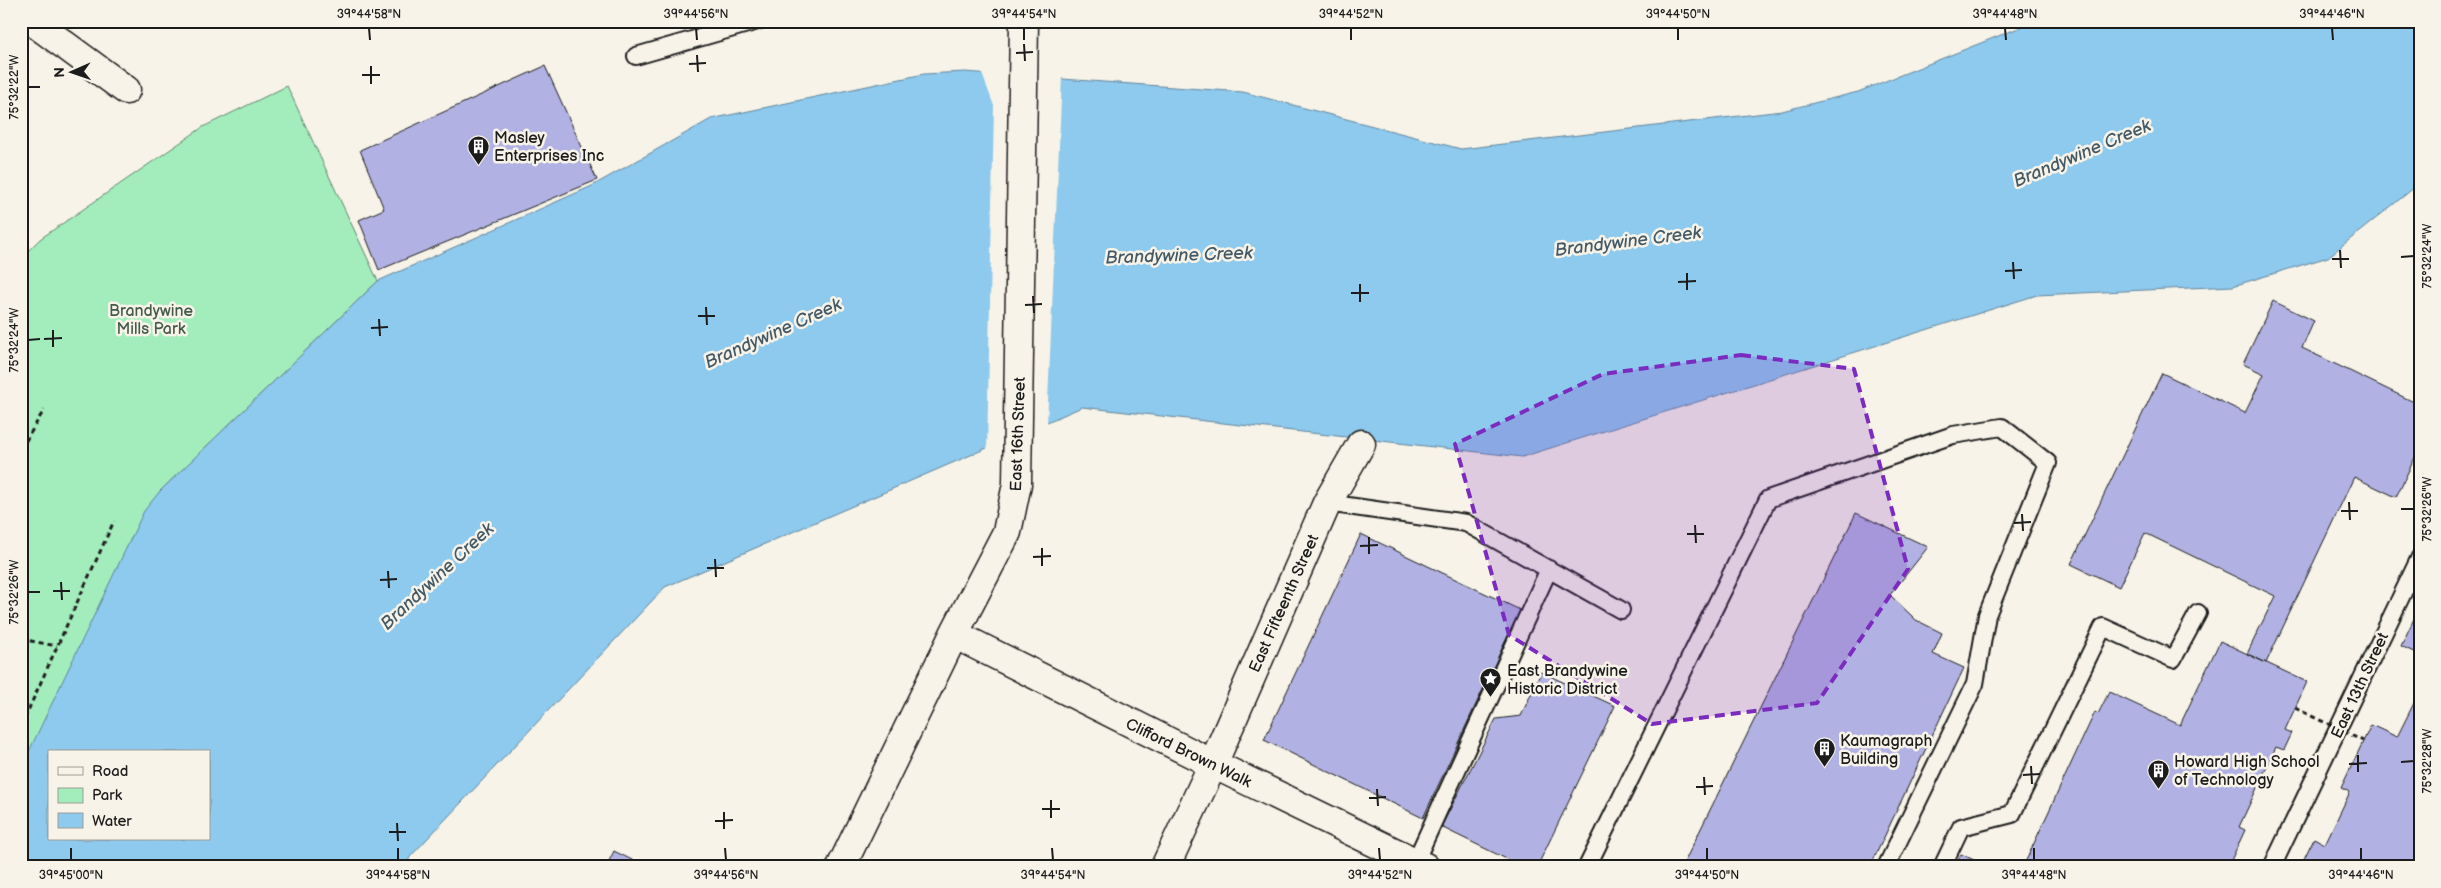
<svg xmlns="http://www.w3.org/2000/svg" width="2441" height="888" viewBox="0 0 2441 888" font-family="'Balsamiq Sans',sans-serif">
<rect width="100%" height="100%" fill="#f7f3e8"/>
<filter id="ink" filterUnits="userSpaceOnUse"><feTurbulence type="fractalNoise" baseFrequency=".02" numOctaves="2"/><feDisplacementMap in="SourceGraphic" scale="10" xChannelSelector="R" yChannelSelector="G"/><feConvolveMatrix kernelMatrix="1 2 1 2 8 2 1 2 1" color-interpolation-filters="sRGB"/></filter>
<g filter="url(#ink)">
<!-- green -->
<path fill="#a3edbc" stroke="#60846c" d="M287 86 378 281 160 491 21 800V258L40 239 203 127Z"/>
<!-- water -->
<path fill="#8ec9ee" stroke="#60849a" fill-rule="evenodd" d="M2036 21H2420V183L2328 257 2233 286 2037 295 1522 457 1082 407 665 587 410 857 406 867H21V768L144 511 160 491 378 281 592 186 711 119 924 74 965 72 1243 92 1461 149 1782 111 1858 92ZM49 752H209V839H49Z"/>
<!-- pier -->
<path fill="#f7f3e8" d="M981 71 1062 76 1047 425 987 451 994 106Z"/>
<!-- building -->
<path fill="#b1b2e3" stroke="#1c1c1c" d="M545 66 597 180 379 270 359 220 384 209 360 150Z
M2273 301 2314 321 2302 348 2420 405V447L2396 497 2354 477 2266 663 2247 654 2275 596 2145 533 2119 587 2071 564 2162 373 2245 413 2264 374 2243 364Z
M1856 513 1928 547 1890 595 1916 620 1942 633 1933 654 1964 668 1870 867H1682Z
M1361 534 1520 610 1423 818 1264 740Z
M2420 606V655L2401 646Z
M2220 641 2307 682 2285 730 2292 733 2284 750 2276 747 2239 827 2245 830 2228 867H2023L2095 712 2098 714 2109 692 2180 725Z
M1541 672 1615 706 1537 867H1523L1441 827 1496 719 1521 716Z
M2420 691V867H2300L2314 838 2325 844 2350 792 2341 788 2371 725 2397 737Z
M614 851 646 867H606Z
M1961 854 1989 867H1955Z"/>
<g fill="none" stroke-linecap="round" stroke-linejoin="round">
<defs>
<path id="service" d="M636 56 758 21
M1327 503 1466 523 1621 610
M1415 862 1549 569
M1587 867 1768 499 1953 435 2002 427 2048 463 1987 615 1975 684 1886 867
M1942 867 1961 827 2012 814 2103 627 2173 659 2198 613
M2272 867 2420 557"/>
<path id="minor" d="M32 21 126 90
M954 634 1213 764 1425 867
M841 867 954 634 1007 532 1017 484 1024 21
M1165 867 1213 764 1327 503 1361 444"/>
</defs>
<!-- service casing -->
<use href="#service" stroke="#1c1c1c" stroke-width="20"/>
<!-- minor casing -->
<use href="#minor" stroke="#1c1c1c" stroke-width="31"/>
<!-- path -->
<path stroke="#1c1c1c" stroke-width="3" stroke-dasharray="5 4" stroke-linecap="butt" d="M21 449 44 410
M21 639 57 646
M21 726 114 521"/>
<!-- service -->
<use href="#service" stroke="#f7f3e8" stroke-width="16"/>
<!-- minor -->
<use href="#minor" stroke="#f7f3e8" stroke-width="28"/>
<!-- path-bridge -->
<path stroke="#1c1c1c" stroke-width="3" stroke-dasharray="5 4" stroke-linecap="butt" d="M2295 708 2363 741"/>
</g>
</g>
<!-- marked area -->
<path fill="#7b2cbf" fill-opacity="0.2" stroke="#7b2cbf" stroke-width="4" stroke-dasharray="10 6" stroke-linejoin="round" d="M1741 355 1854 369 1908 569 1817 703 1652 724 1509 635 1455 444 1603 374Z"/>
<!-- ticks -->
<path fill="none" stroke="#1c1c1c" stroke-width="2" d="M369 28 370 40M696 28 697 40M1024 28V40M1351 28V40M1678 28V40M2005 28 2006 40M2332 28 2333 40M1024 44 1025 61M1016 53 1033 52M697 55 698 72M689 64 706 63M371 66V84M362 75H380M28 87H40M2340 250 2341 268M2401 257 2414 256M2332 259H2349M2013 262 2014 279M2005 271 2022 270M1687 273V290M1678 282 1696 281M1360 284V302M1351 293H1369M1033 296 1034 313M1025 305 1042 304M706 307 707 325M698 316H715M379 319 380 336M371 328 388 327M53 330V347M44 339 62 338M28 340 40 339M2349 502 2350 520M2401 509H2414M2341 511H2358M2022 514 2023 531M2014 523 2031 522M1695 525 1696 543M1687 534H1704M1369 537V554M1360 546 1378 545M1042 548V566M1033 557 1051 556M715 559 716 577M707 568H724M388 571 389 588M380 580 397 579M61 582 62 600M53 591H70M28 592H40M2358 755V772M2401 762 2414 761M2349 764 2367 763M2031 766 2032 784M2023 775 2040 774M1704 777 1705 795M1696 787 1713 786M1377 789 1378 806M1369 798 1386 797M1051 800V818M1042 809H1060M724 812V829M715 821 733 820M397 823 398 841M389 832H406M71 848V860M398 848V860M725 848 726 860M1052 848 1053 860M1379 848 1380 860M1707 848V860M2034 848V860M2361 848V860"/>
<!-- icons -->
<defs>
<symbol id="building-pin" viewBox="-11 -11 22 30"><path d="M0 17L-7.5 6A9.5 9.5 0 1 1 7.5 6Z" fill="#1c1c1c" stroke="#f7f3e8"/><path d="M-4-6H4V6H1V3H-1V6H-4ZM-2.5-4.3h1.7v1.8h-1.7ZM.8-4.3h1.7v1.8H.8ZM-2.5-1h1.7V.8h-1.7ZM.8-1h1.7V.8H.8Z" fill="#fff"/></symbol>
<symbol id="sight-pin" viewBox="-11 -11 22 30"><path d="M0 17L-7.5 6A9.5 9.5 0 1 1 7.5 6Z" fill="#1c1c1c" stroke="#f7f3e8"/><path d="M0-6L1.8-2.2L6-1.7L2.9 1.2L3.7 5.4L0 3.3L-3.7 5.4L-2.9 1.2L-6-1.7L-1.8-2.2Z" fill="#fff"/></symbol>
</defs>
<g fill-rule="evenodd">
<use href="#building-pin" x="466" y="134" width="25" height="34"/>
<use href="#sight-pin" x="1478" y="666" width="25" height="34"/>
<use href="#building-pin" x="1812" y="736" width="25" height="34"/>
<use href="#building-pin" x="2146" y="758" width="25" height="34"/>
</g>
<g text-anchor="middle" stroke-width="5" stroke-linejoin="round" paint-order="stroke">
<!-- poi labels -->
<g font-size="16" fill="#1c1c1c" stroke="#f7f3e8" text-anchor="start">
<text x="494" y="143">Masley<tspan x="494" dy="18">Enterprises Inc</tspan></text>
<text x="1507" y="676">East Brandywine<tspan x="1507" dy="18">Historic District</tspan></text>
<text x="1840" y="746">Kaumagraph<tspan x="1840" dy="18">Building</tspan></text>
<text x="2174" y="767">Howard High School<tspan x="2174" dy="18">of Technology</tspan></text>
</g>
<!-- park labels -->
<g font-size="16" fill="#445b4c" stroke="#f7f3e8">
<text x="151" y="316">Brandywine<tspan x="151" dy="18">Mills Park</tspan></text>
</g>
<!-- street labels -->
<g font-size="16" fill="#1c1c1c" stroke="#f7f3e8">
<text transform="translate(1017 434) rotate(-88)" y="6">East 16th Street</text>
<text transform="translate(1283 603) rotate(-66)" y="6">East Fifteenth Street</text>
<text transform="translate(2359 685) rotate(-65)" y="6">East 13th Street</text>
<text transform="translate(1189 752) rotate(26)" y="6">Clifford Brown Walk</text>
</g>
<!-- water labels -->
<g font-size="18" font-style="italic" fill="#445966" stroke="#f7f3e8">
<text transform="translate(2082 153) rotate(-23)" y="6">Brandywine Creek</text>
<text transform="translate(1628 241) rotate(-7)" y="6">Brandywine Creek</text>
<text transform="translate(1179 255) rotate(-2)" y="6">Brandywine Creek</text>
<text transform="translate(773 333) rotate(-24)" y="6">Brandywine Creek</text>
<text transform="translate(437 576) rotate(-43)" y="6">Brandywine Creek</text>
</g>
</g>
<!-- margin -->
<rect width="2441" height="888" fill="none" stroke="#f7f3e8" stroke-width="55"/>
<!-- legend -->
<rect x="48" y="750" width="162" height="90" fill="#f7f3e8" stroke="#9f9d96"/>
<rect x="58" y="767" width="25" height="8" fill="#f7f3e8" stroke="#9f9d96"/>
<text x="92" y="776" font-size="15" fill="#1c1c1c">Road</text>
<rect x="58" y="788" width="25" height="15" fill="#a3edbc" stroke="#9f9d96"/>
<text x="92" y="800" font-size="15" fill="#1c1c1c">Park</text>
<rect x="58" y="813" width="25" height="15" fill="#8ec9ee" stroke="#9f9d96"/>
<text x="92" y="826" font-size="15" fill="#1c1c1c">Water</text>
<!-- north arrow -->
<g transform="translate(72 72) rotate(268)" stroke="#f7f3e8" stroke-width="4" paint-order="stroke">
<path d="M0-4L9 19L0 12L-9 19Z" fill="#1c1c1c"/>
<text y="-8" font-size="14" font-weight="bold" text-anchor="middle" fill="#1c1c1c">N</text>
</g>
<rect x="28" y="28" width="2386" height="832" fill="none" stroke="#1c1c1c" stroke-width="2"/>
<g font-size="12" text-anchor="middle" fill="#1c1c1c">
<text x="369" y="18">39°44'58"N</text>
<text x="696" y="18">39°44'56"N</text>
<text x="1024" y="18">39°44'54"N</text>
<text x="1351" y="18">39°44'52"N</text>
<text x="1678" y="18">39°44'50"N</text>
<text x="2005" y="18">39°44'48"N</text>
<text x="2332" y="18">39°44'46"N</text>
<text transform="translate(14 87) rotate(-90)" y="4">75°32'22"W</text>
<text transform="translate(2427 256) rotate(-90)" y="4">75°32'24"W</text>
<text transform="translate(14 340) rotate(-90)" y="4">75°32'24"W</text>
<text transform="translate(2427 509) rotate(-90)" y="4">75°32'26"W</text>
<text transform="translate(14 592) rotate(-90)" y="4">75°32'26"W</text>
<text transform="translate(2427 761) rotate(-90)" y="4">75°32'28"W</text>
<text x="71" y="879">39°45'00"N</text>
<text x="398" y="879">39°44'58"N</text>
<text x="726" y="879">39°44'56"N</text>
<text x="1053" y="879">39°44'54"N</text>
<text x="1380" y="879">39°44'52"N</text>
<text x="1707" y="879">39°44'50"N</text>
<text x="2034" y="879">39°44'48"N</text>
<text x="2361" y="879">39°44'46"N</text>
</g>
</svg>
